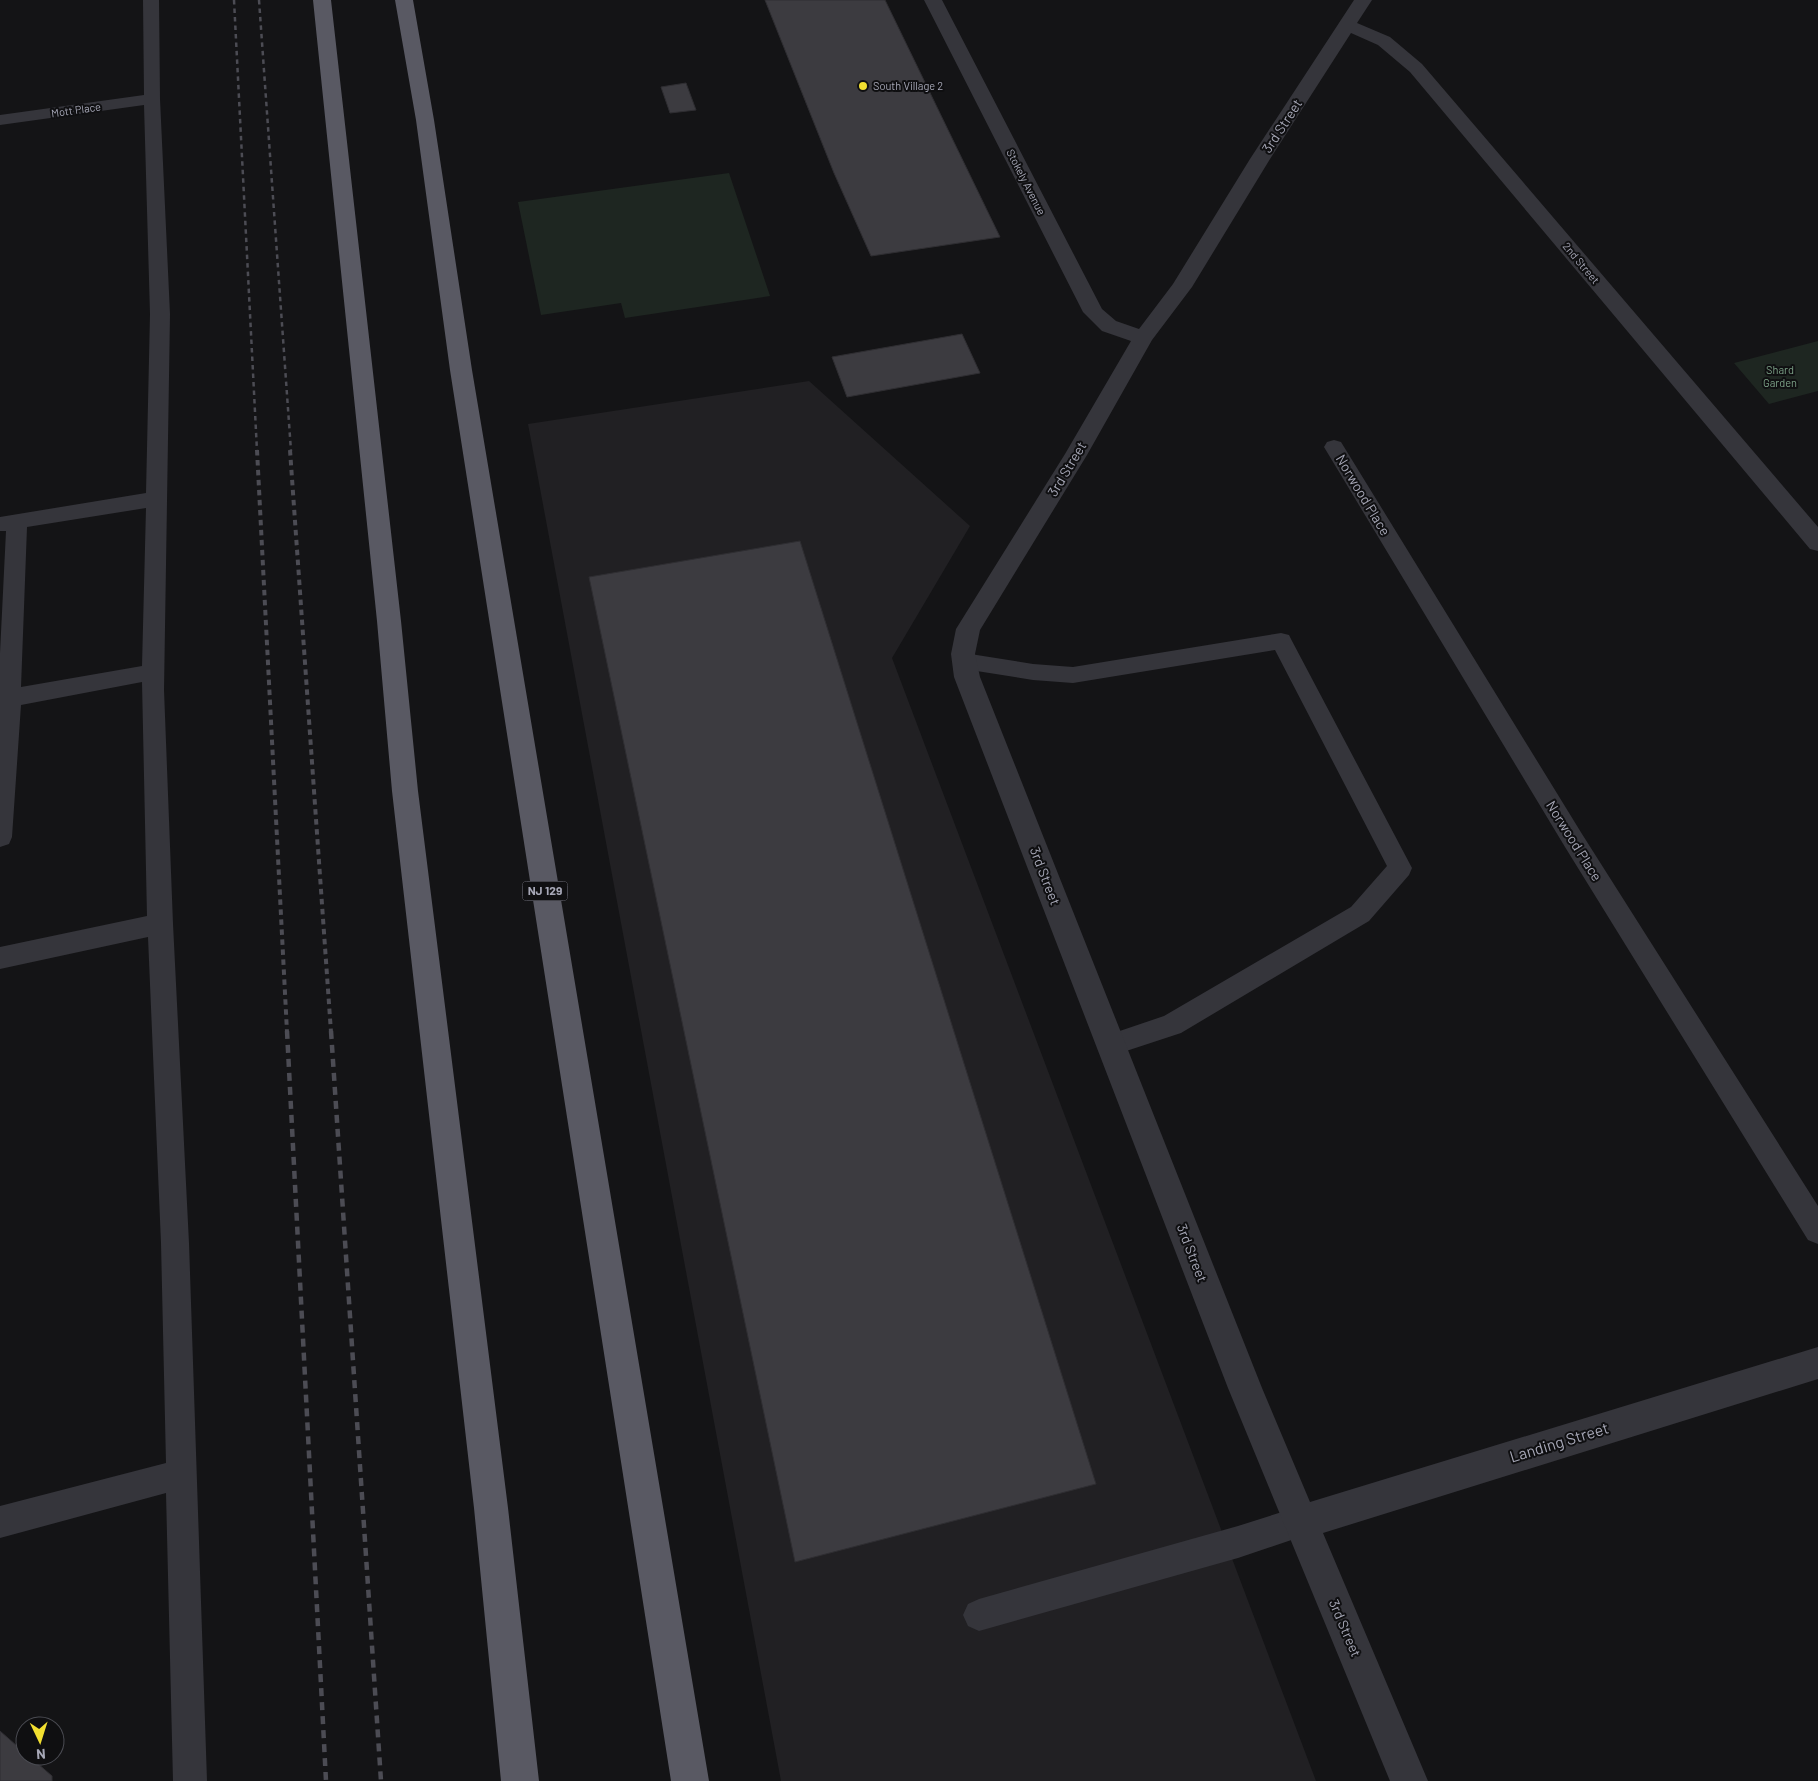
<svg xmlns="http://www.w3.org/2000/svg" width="1818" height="1781" viewBox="0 0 1818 1781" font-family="Barlow,sans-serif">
<rect width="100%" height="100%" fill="#141416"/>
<!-- built -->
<path fill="#212023" d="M809 381 970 526 892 658 1316 1781H781L528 424Z"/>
<!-- green -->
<path fill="#1e2621" d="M729 173 770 296 625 318 621 303 541 315 518 202Z
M1818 341V391L1769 404 1734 363Z"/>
<!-- building -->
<path fill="#3c3b40" stroke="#2f2e32" d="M765 0H885L1000 237 871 256 834 173Z
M686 83 696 110 670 113 661 87Z
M962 334 980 373 847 397 832 357Z
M800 541 1096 1484 795 1562 589 577Z
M0 1731 25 1753V1756H29L52 1776V1781H0Z"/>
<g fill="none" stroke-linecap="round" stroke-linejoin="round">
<!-- service -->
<path fill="#35353b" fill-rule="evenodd" d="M143 0H159L160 99 170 314 164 690 173 924 189 1243 207 1781H173L166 1493 0 1538V1506L166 1463 161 1243 148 937 0 969V947L147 916 142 682 21 705 12 837 9 844 0 847V653L6 531H0V517L146 493 150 314 144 105 0 125V115L144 95ZM146 508 142 666 21 687 27 527Z
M1334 440 1341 442 1582 834 1818 1206V1244L1808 1240 1565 847 1324 447 1327 442Z
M1281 633 1289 635 1292 641 1412 868 1409 875 1369 921 1181 1033 1111 1056 1102 1053 1098 1045 1102 1037 1164 1016 1351 907 1387 866 1275 650 1073 683 1033 680 964 669 956 667 953 661 956 655 964 653 1033 664 1073 667Z
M1301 1506 1312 1511 1317 1522 1312 1533 1238 1558 979 1631 968 1626 963 1615 968 1604 979 1599 1238 1526Z"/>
<!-- minor -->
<path fill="#35353b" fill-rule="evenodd" d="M924 0H942L1102 309 1116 321 1139 329 1173 284 1250 159 1354 0H1372L1357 23 1390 37 1422 64 1818 527V551L1810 549 1410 72 1378 45 1351 33 1270 159 1192 287 1152 340 1087 455 980 630 975 654 980 677 1262 1388 1310 1502 1818 1347V1379L1323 1533 1428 1781H1390L1228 1388 954 677 951 654 956 629 1065 454 1131 341 1102 331 1083 312Z"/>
<!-- trunk -->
<path fill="#595963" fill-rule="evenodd" d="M313 0H331L401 621 418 791 508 1508 539 1781H501L474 1508 392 791 377 621Z
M395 0H413L434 120 472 370 709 1781H671L450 370 416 120Z"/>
<!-- rail-far2 -->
<path stroke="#4c4c54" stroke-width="2.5" stroke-dasharray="4.5 4" stroke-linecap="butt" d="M234 0 257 451
M259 0 291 451"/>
<!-- rail-far1 -->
<path stroke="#4c4c54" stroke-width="4" stroke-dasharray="5.5 4.5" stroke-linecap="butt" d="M257 450 287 1032
M290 450 331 1032"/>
<!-- rail -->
<path stroke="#4c4c54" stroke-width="4.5" stroke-dasharray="8 6" stroke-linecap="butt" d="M287 1031 326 1781
M331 1031 381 1781"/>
</g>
<!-- markers -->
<circle fill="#f2df30" stroke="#0f0f11" stroke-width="2" cx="863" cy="86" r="5"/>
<g text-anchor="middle" stroke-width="4" stroke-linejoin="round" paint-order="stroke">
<!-- far-poi labels -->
<g font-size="11" fill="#a6a7b6" stroke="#0f0f11" text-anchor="start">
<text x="873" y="90">South Village 2</text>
</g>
<!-- far-street labels -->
<g font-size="11" fill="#a6a7b6" stroke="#0f0f11">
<text transform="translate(76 110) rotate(-8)" y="4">Mott Place</text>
<text transform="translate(1026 182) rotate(63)" y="4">Stokely Avenue</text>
<text transform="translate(1581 263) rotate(50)" y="4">2nd Street</text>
</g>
<!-- far-park labels -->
<g font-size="11" fill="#7ca187" stroke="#0f0f11">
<text x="1780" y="374">Shard<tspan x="1780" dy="13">Garden</tspan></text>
</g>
<!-- shield labels -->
<rect fill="#0f0f11" stroke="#797984" stroke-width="1" x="522.5" y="881.5" width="45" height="19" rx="4"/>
<g font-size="12" font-weight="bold" fill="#a6a7b6">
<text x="545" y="895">NJ 129</text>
</g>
<!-- street labels -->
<g font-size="14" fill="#a6a7b6" stroke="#0f0f11">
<text transform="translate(1282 126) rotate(-57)" y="5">3rd Street</text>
<text transform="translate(1067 469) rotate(-59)" y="5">3rd Street</text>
<text transform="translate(1363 495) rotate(59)" y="5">Norwood Place</text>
<text transform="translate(1574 841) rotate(58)" y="5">Norwood Place</text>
<text transform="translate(1045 876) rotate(69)" y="5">3rd Street</text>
<text transform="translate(1192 1253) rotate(69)" y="5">3rd Street</text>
<text transform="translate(1345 1628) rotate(67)" y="5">3rd Street</text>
</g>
<!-- near-street labels -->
<g font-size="16" fill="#a6a7b6" stroke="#0f0f11">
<text transform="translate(1559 1442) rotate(-17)" y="6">Landing Street</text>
</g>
</g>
<!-- north arrow -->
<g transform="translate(40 1741) rotate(176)"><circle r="24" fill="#0f0f11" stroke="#4b4c53"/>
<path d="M0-4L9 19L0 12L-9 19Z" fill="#f2df30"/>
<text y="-8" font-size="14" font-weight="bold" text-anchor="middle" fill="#a6a7b6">N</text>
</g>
</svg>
